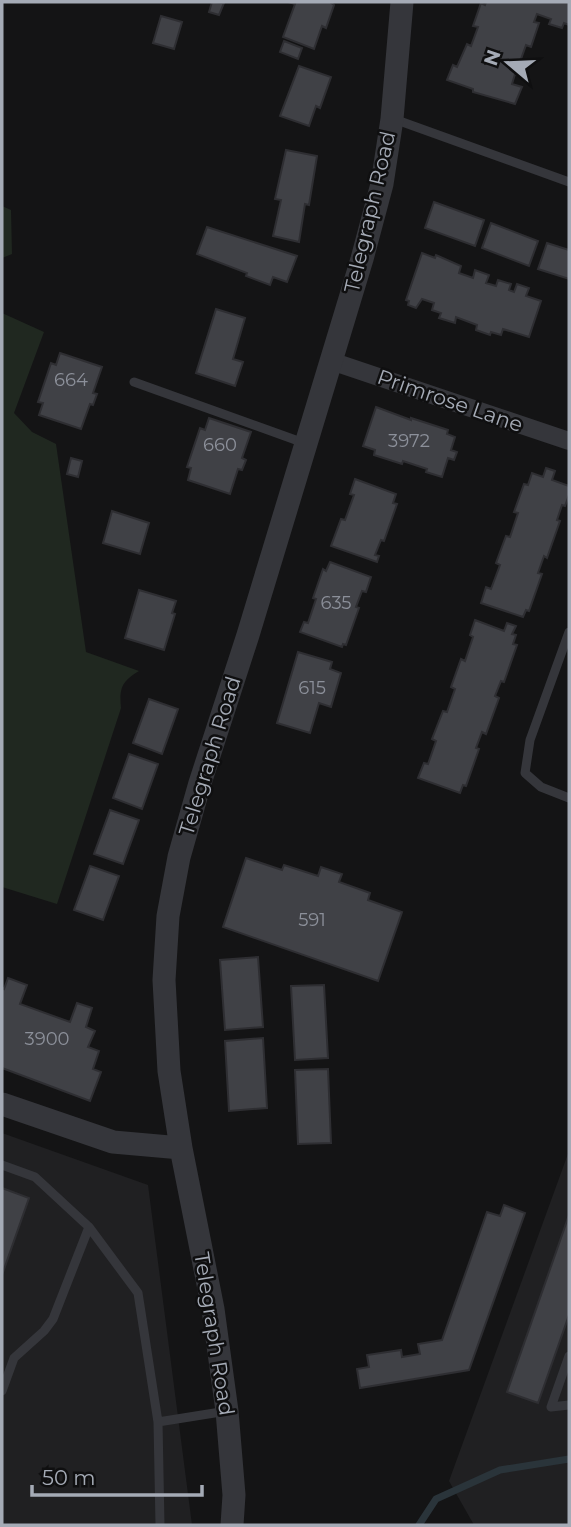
<svg xmlns="http://www.w3.org/2000/svg" width="571" height="1527" viewBox="0 0 571 1527" font-family="Montserrat,sans-serif">
<rect width="100%" height="100%" fill="#141415"/>
<!-- built -->
<path fill="#202022" d="M2 1133 148 1185 192 1525H2Z
M569 1151V1525H474L449 1481Z"/>
<!-- green -->
<path fill="#202820" d="M2 206 11 210 12 254 2 258Z
M2 313 44 332 14 413 32 432 56 444 86 652 139 671C122 681 119 688 121 708L57 904 2 887Z"/>
<g fill="none" stroke-linecap="round" stroke-linejoin="round">
<!-- stream -->
<path stroke="#2a343a" stroke-width="7" d="M419 1525 436 1499 500 1470 569 1459"/>
</g>
<!-- building -->
<path fill="#404146" stroke="#2e2e32" stroke-width="2" d="M212 2 224 3 219 15 209 12Z
M288 2H330L334 5 326 28 322 26 314 49 283 37 295 4Z
M486 2H569V25L564 23 562 28 549 24 551 19 537 14 534 22 539 23 531 47 526 45 520 62 525 64 520 76 515 74 512 84 522 87 515 104 473 92V89L447 80 453 65 457 67 467 44 471 46 478 27 473 26 481 3 485 5Z
M161 16 182 22 174 49 153 43Z
M284 41 302 48 298 59 280 52Z
M299 66 331 77 320 108 316 106 309 126 280 116Z
M286 150 317 156 309 205 305 204 299 242 273 236 281 200 275 199Z
M434 202 484 220 475 246 425 228Z
M491 223 538 241 529 266 482 248Z
M207 227 297 256 287 282 273 277 270 285 246 276 247 273 197 254Z
M547 243 569 250V279L538 269Z
M422 253 435 258 436 255 461 266 459 273 473 278 475 270 489 275 486 283 496 286 498 280 511 284 509 290 514 292 517 284 529 288 526 296 541 301 529 337 503 329 501 335 491 332 490 335 476 330 477 325 456 317 455 323 439 318 441 313 432 310 434 303 422 299 416 308 408 305 409 301 406 300Z
M216 309 245 318 233 359 243 362 235 386 196 373Z
M60 353 102 367 93 393 97 394 93 405 90 404 81 429 39 415 43 403 38 402 51 363 56 365Z
M376 407 411 420V418L448 430 447 434 455 437 451 450 457 452 454 460 448 458 442 477 426 472 427 469 403 461 402 464 374 455 375 450 363 446Z
M209 418 251 432 242 458 246 460 242 470 238 469 230 494 188 480 191 468 187 467 200 428 205 430Z
M71 458 82 461 78 477 67 474Z
M546 468 555 471 552 480 569 486V495L565 506 562 505 557 520 560 521 547 558 544 556 538 573 542 574 529 611 526 610 523 617 481 603 486 587 491 589 500 565 496 563 506 536 510 537 518 513 514 512 524 484 528 485 532 473 543 477Z
M355 479 396 494 393 503 397 504 384 541 381 540 375 555 379 556 377 562 331 546 341 519 345 520 354 495 350 494Z
M112 511 149 523 140 554 103 543Z
M330 562 371 577 366 592 362 591 356 607 359 608 346 645 343 644 342 647 300 632 304 622 308 623 316 599 313 598 323 569 326 571Z
M139 590 176 601 172 613 175 614 164 650 125 638Z
M475 620 504 631 507 623 516 626 512 634 516 635 513 644 517 645 504 682 501 681 495 696 499 698 486 734 482 732 476 748 479 749 466 786 463 785 460 793 418 778 424 763 428 764 436 741 432 739 443 711 447 712 455 689 451 687 461 659 465 661 473 637 470 635Z
M298 652 332 662 330 669 341 673 331 707 319 703 310 733 277 723Z
M149 699 178 709 162 754 133 743Z
M129 754 158 764 142 809 113 798Z
M110 810 139 820 123 864 94 854Z
M246 858 282 870 284 865 318 876 321 867 342 874 339 882 370 893 368 900 402 912 378 981 223 927Z
M90 866 119 876 103 920 74 910Z
M258 957 263 1027 225 1030 220 960Z
M8 978 27 985 20 1004 70 1022 77 1003 92 1008 86 1027 95 1031 88 1047 99 1051 93 1069 101 1072 90 1101 2 1068V988L4 989Z
M324 985 328 1058 295 1060 291 986Z
M263 1038 267 1108 229 1111 225 1041Z
M328 1069 331 1143 298 1144 295 1070Z
M2 1188 29 1198 2 1275Z
M504 1205 525 1213 469 1370 360 1388 357 1369 369 1367 367 1355 401 1350 402 1357 420 1354 418 1344 442 1340 487 1212 500 1216Z
M569 1215V1315L538 1403 507 1392Z"/>
<g fill="none" stroke-linecap="round" stroke-linejoin="round">
<!-- service -->
<path stroke="#35363b" stroke-width="9" d="M394 119 569 182
M134 382 304 443
M569 632 530 740 525 773 541 787 569 798
M2 1165 35 1177 89 1227
M569 1356 551 1407 569 1405
M2 1391 14 1358 44 1331 53 1319 89 1227 138 1293 158 1422
M160 1525 158 1422 227 1411"/>
<!-- minor -->
<path stroke="#35363b" stroke-width="18" d="M331 361 569 441"/>
<!-- tertiary -->
<path stroke="#35363b" stroke-width="23" d="M2 1104 113 1142 181 1148
M232 1525 234 1495 227 1411 213 1309 181 1148 169 1071 164 980 168 916 179 857 200 783 248 635 362 259 382 184 392 119 402 2"/>
</g>
<g text-anchor="middle" stroke-width="5" stroke-linejoin="round" paint-order="stroke">
<!-- number labels -->
<g font-size="18" fill="#8c909a">
<text x="71" y="386">664</text>
<text x="409" y="447">3972</text>
<text x="220" y="451">660</text>
<text x="336" y="609">635</text>
<text x="312" y="694">615</text>
<text x="312" y="926">591</text>
<text x="47" y="1045">3900</text>
</g>
<!-- street labels -->
<g font-size="21" fill="#a5abb6" stroke="#0f0f10">
<text transform="translate(370 212) rotate(-77)" y="7">Telegraph Road</text>
<text transform="translate(450 401) rotate(19)" y="7">Primrose Lane</text>
<text transform="translate(210 756) rotate(-73)" y="7">Telegraph Road</text>
<text transform="translate(214 1334) rotate(81)" y="7">Telegraph Road</text>
</g>
</g>
<!-- border -->
<rect width="571" height="1527" fill="none" stroke="#a5abb6" stroke-width="7"/>
<!-- north arrow -->
<g transform="translate(508 63) rotate(289)" stroke="#0f0f10" stroke-width="5" paint-order="stroke">
<path d="M0-5L12 26L0 18L-12 26Z" fill="#a5abb6"/>
<text y="-10" font-size="19" font-weight="bold" text-anchor="middle" fill="#a5abb6">N</text>
</g>
<!-- scale -->
<path d="M32 1485v10h170v-10" fill="none" stroke="#a5abb6" stroke-width="3.5"/>
<text x="42" y="1485" font-size="21" fill="#a5abb6" stroke="#0f0f10" stroke-width="5" paint-order="stroke">50 m</text>
</svg>
